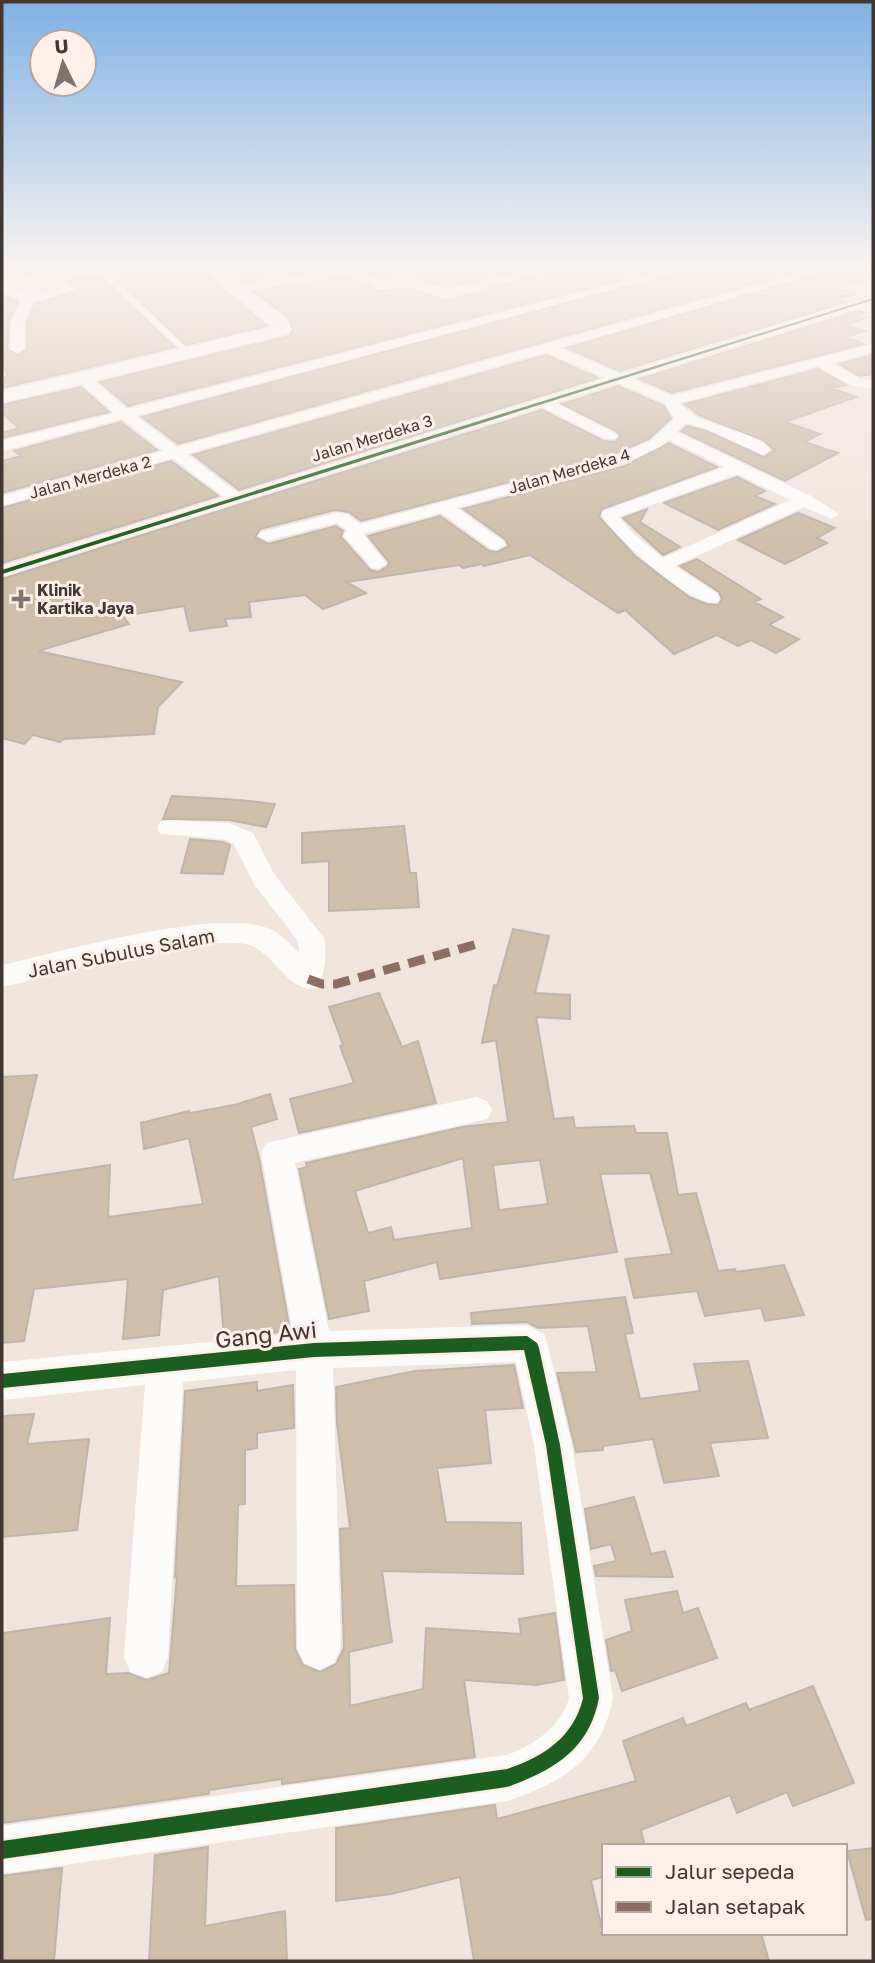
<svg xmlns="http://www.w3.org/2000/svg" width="875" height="1963" viewBox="0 0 875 1963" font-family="'Golos Text',sans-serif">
<rect width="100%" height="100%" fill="#f1e4dd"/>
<!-- building -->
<path fill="#cfbea9" stroke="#beb5af" stroke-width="2" fill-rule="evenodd" d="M2 267H28L34 273 6 278Z
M108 267H197L267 326 186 345 107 270Z
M222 267H337L241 282Z
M376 267H534L445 287 412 276 382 279 370 273 375 271Z
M569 267H669L128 406 100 382 290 336 293 329 288 317 254 291 349 277 378 291 410 289 446 301Z
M701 267H812L178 444 142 417Z
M843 267H873V278L837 288 856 294 838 299 846 302 620 371 567 348Z
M98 275 175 347 2 388V377L8 376 2 363V295L18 301 9 322 7 349 18 355 27 349V323L35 304 78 291 68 281Z
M858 311 864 313 856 315 865 318 845 325 865 331 846 337 864 344 672 393 640 379Z
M546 355 598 378 239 490 193 455Z
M873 355V374L860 376 839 364Z
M818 369 846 385 831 388 856 397 785 422 820 434 804 442 838 453 785 481 681 431 687 426 706 431 764 457 774 450 763 440 699 415 685 404Z
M618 386 664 406 671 418 649 439 611 455 361 521 349 512 335 510 260 529 255 537 268 544 336 526 343 531 341 537 370 570 378 572 388 566 389 562 368 536 440 516 489 551 498 552 509 546 505 539 463 509 625 466 669 443 717 467 602 509 599 517 635 556 689 597 706 604 718 605 722 599 719 592 680 566 697 559 761 599 754 602 783 617 769 625 799 639 776 653 751 640 738 646 717 635 674 654 625 610 618 613 530 555 484 566 482 564 463 568 459 565 347 582 366 593 323 609 305 595 249 602 251 617 225 619 227 626 190 631 184 606 123 616 129 624 38 651 182 682 158 707 154 734 64 739 60 742 33 735 24 744 2 738V579L542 410 604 441 615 442 621 436 616 431 562 404Z
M81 387 109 412 2 438V433L19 428 2 413V405Z
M121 422 157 450 2 493V461L21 456 14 451Z
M171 461 218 496 2 563V508Z
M737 477 765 491 755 496 775 504 718 530 664 503Z
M647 509 640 522 680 547 663 555 623 518Z
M798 513 835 528 817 538 827 543 785 564 738 540Z
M172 796 240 800 275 804 266 827 229 820 163 819Z
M404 826 410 873H416L419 907 329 911V861L302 863V833Z
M190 839 223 842 230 845 223 874 181 873Z
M513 929 549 936 535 993 570 995V1019L536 1017 554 1119 573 1117 575 1128 634 1126 636 1133H667L678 1195 696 1193 718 1271 735 1269 736 1272 784 1265 804 1315 765 1321 761 1308 705 1316 697 1291 634 1298 625 1259 672 1254 650 1173 600 1174 617 1252 440 1279 437 1262 364 1281 369 1311 329 1319 299 1169 307 1167 306 1163 462 1127 508 1122 496 1040 482 1043 494 985 497 986ZM463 1158 472 1228 394 1240 391 1227 368 1233 355 1191ZM540 1160 548 1204 499 1210 493 1165Z
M379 993 402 1047 418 1041 436 1103 299 1133 290 1099 354 1083 340 1046 343 1045 329 1007Z
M37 1075 12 1180 110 1165 108 1217 203 1204 189 1138 144 1149 141 1123 189 1111 190 1113 234 1105 270 1094 277 1119 251 1127 259 1158 290 1331 224 1338 219 1276 163 1290 159 1335 123 1339 128 1279 34 1289 24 1341 2 1343V1077Z
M625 1297 633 1333 625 1334 640 1399 700 1391 694 1364 748 1361 768 1438 710 1443 719 1476 664 1483 653 1439 603 1446V1450L576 1452 557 1373 597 1372 588 1326 538 1328 527 1322 472 1324 471 1313Z
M514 1365 523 1408 485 1410 491 1463 437 1468 446 1522 521 1523 523 1574 382 1571 392 1642 349 1652 350 1706 423 1689 426 1628 521 1634 519 1619 555 1613 564 1680 536 1685 464 1680 475 1757 282 1784V1779L209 1790V1794L2 1823V1633L110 1618 106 1674 128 1673 147 1680 169 1673 177 1576 175 1577 185 1391 257 1382V1391L293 1385 294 1428 257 1433V1448L245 1450V1504L238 1505 236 1586 294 1585 295 1649 303 1665 320 1672 336 1664 344 1648 340 1529 350 1528 337 1424 336 1387 415 1371Z
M34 1414 27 1444 89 1439 77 1530 2 1537V1416Z
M634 1497 651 1554 665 1551 673 1577 596 1576 594 1566 616 1561 611 1544 591 1549 585 1509Z
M677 1591 683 1613 698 1608 717 1658 622 1691 615 1670 611 1671 606 1640 632 1631 625 1600Z
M813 1686 854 1783 793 1806 787 1792 737 1813 730 1795 641 1830 645 1846H604V1877L591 1880 601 1925 604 1924V1933H761L769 1961H474L460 1877 391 1894 336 1901V1828L495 1805 497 1819 636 1781 623 1741 683 1718 686 1726 746 1703 749 1710Z
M208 1847 205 1926 285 1911 287 1961H149L155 1855Z
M873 1848V1919L866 1920 847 1851Z
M62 1868 54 1961H2V1876Z"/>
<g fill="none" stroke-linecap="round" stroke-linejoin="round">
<!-- lane -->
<path fill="#fdfbfa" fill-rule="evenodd" d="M94 267H100L190 352V354H186Z"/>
<!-- street -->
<path fill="#fdfbfa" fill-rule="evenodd" d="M31 267H44L76 290 33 302 24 322V349L17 353 10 349 12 322 21 300 2 292V285L29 295 60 289Z
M354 267H374L373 270 362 272 381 282 411 279 445 290 546 267H566L445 298 410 286 379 289 349 274 236 291 230 288 236 285Z
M679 267H698L136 416 177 447 822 267H840L559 348 620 374 873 296V303L632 379 672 396 873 344V352L832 363 860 379 873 381V389L851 385 818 366 680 403C696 427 750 427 771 450L763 455 758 453 707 429 686 423 677 432 811 496 839 514 831 519 804 507 675 566 718 594 720 598 718 602C691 609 615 537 601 515L603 511 724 467 669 440 660 447 624 463 457 508 503 541 506 545 497 550 491 549 441 513 363 534 387 564 378 569 372 568 343 535 347 530 337 523 267 541 258 536 261 532 336 513 347 514 360 524 612 457 650 441 674 419 666 404 618 383 555 403 615 433 618 436 615 439H605L542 407 2 577V566L224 497 172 458 2 506V496L163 451 122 419 2 451V441L114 413 78 381V375H88L127 409ZM546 352 606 378 238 493 187 454ZM737 474 790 500 663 558 633 533 619 517Z
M169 820 229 823 253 833 274 874 324 938C327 953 325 973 318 987 286 997 274 944 239 943 167 939 73 971 2 987V965C60 952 218 907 270 929 281 934 290 944 299 953L298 941 254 884 234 844 224 839 160 834 157 828 160 822Z
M476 1097 487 1101 492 1110 487 1119 295 1163 329 1331 527 1325 545 1335 572 1445 613 1698C601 1760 563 1782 507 1801L2 1874V1826L507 1755C533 1746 562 1726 569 1698L534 1445 516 1362 333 1368 341 1648 334 1663 319 1670 304 1663 297 1648 296 1370 183 1382 168 1656 162 1672 146 1678 130 1672 124 1656 145 1385 2 1400V1362L293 1334 261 1153 266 1143Z"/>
<!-- secondary -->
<path fill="#fdfbfa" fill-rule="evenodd" d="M76 267H106L98 272 2 292V282Z
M200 267H218L286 319 291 330 288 334 2 403V391L273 327Z"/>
<!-- quiet-far1 -->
<path stroke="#8d6e63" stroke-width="4.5" stroke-dasharray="8 4.5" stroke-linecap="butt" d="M686 267 689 268"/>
<!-- quiet -->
<path stroke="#8d6e63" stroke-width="9" stroke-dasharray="17 9" stroke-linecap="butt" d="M308 979 322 984H336L481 943"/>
<defs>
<path id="cycleway" d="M873 298V300L2 574V570Z
M527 1336 537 1343 539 1348 560 1445 599 1698C589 1750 554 1770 507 1787L2 1859V1841L507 1769C543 1757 574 1737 583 1698L546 1445 524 1350 314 1357 2 1388V1374L314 1343Z"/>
</defs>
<!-- cycleway casing -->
<use href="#cycleway" stroke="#ffefe9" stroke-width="5"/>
<!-- cycleway -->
<use href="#cycleway" fill="#1b5e20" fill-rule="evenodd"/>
</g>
<!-- sky -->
<linearGradient id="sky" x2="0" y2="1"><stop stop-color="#7fb1e4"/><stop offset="0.49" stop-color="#f9f3f0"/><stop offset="1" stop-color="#f9f3f0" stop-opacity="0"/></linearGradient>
<rect width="875" height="542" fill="url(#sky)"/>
<!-- markers -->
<path fill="#7e736e" stroke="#ffefe9" stroke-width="2.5" d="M17.5 588.5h7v7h7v7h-7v7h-7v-7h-7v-7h7z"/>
<g text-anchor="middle" stroke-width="6" stroke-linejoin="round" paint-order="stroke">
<!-- far-street labels -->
<g font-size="16" fill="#403632" stroke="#ffefe9">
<text transform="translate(372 438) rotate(-17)" y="6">Jalan Merdeka 3</text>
<text transform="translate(569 471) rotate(-16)" y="6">Jalan Merdeka 4</text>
<text transform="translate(90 477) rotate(-15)" y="6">Jalan Merdeka 2</text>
</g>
<!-- far-poi labels -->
<g font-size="16" font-weight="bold" fill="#403632" stroke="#ffefe9" text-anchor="start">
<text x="37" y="596">Klinik<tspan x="37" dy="18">Kartika Jaya</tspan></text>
</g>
<!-- street labels -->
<g font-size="19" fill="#403632" stroke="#ffefe9">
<text transform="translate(121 953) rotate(-11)" y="7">Jalan Subulus Salam</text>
</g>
<!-- near-street labels -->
<g font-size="23" fill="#403632" stroke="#ffefe9">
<text transform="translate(266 1335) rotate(-6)" y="8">Gang Awi</text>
</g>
</g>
<!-- border -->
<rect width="875" height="1963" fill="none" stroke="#403632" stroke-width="7"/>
<!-- legend -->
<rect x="602" y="1844" width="245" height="91" fill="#ffefe9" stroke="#b3a5a0" stroke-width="2"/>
<rect x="616" y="1867" width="35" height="10" fill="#1b5e20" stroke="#b3a5a0" stroke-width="2"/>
<text x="665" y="1879" font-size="21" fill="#403632">Jalur sepeda</text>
<rect x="616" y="1902" width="35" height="10" fill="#8d6e63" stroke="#b3a5a0" stroke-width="2"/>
<text x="665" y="1914" font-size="21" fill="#403632">Jalan setapak</text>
<!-- north arrow -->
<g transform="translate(63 63) rotate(355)"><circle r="33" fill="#ffefe9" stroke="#b3a5a0" stroke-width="2"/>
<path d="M0-5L12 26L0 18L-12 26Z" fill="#7e736e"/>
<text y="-10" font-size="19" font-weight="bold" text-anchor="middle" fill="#403632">U</text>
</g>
</svg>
